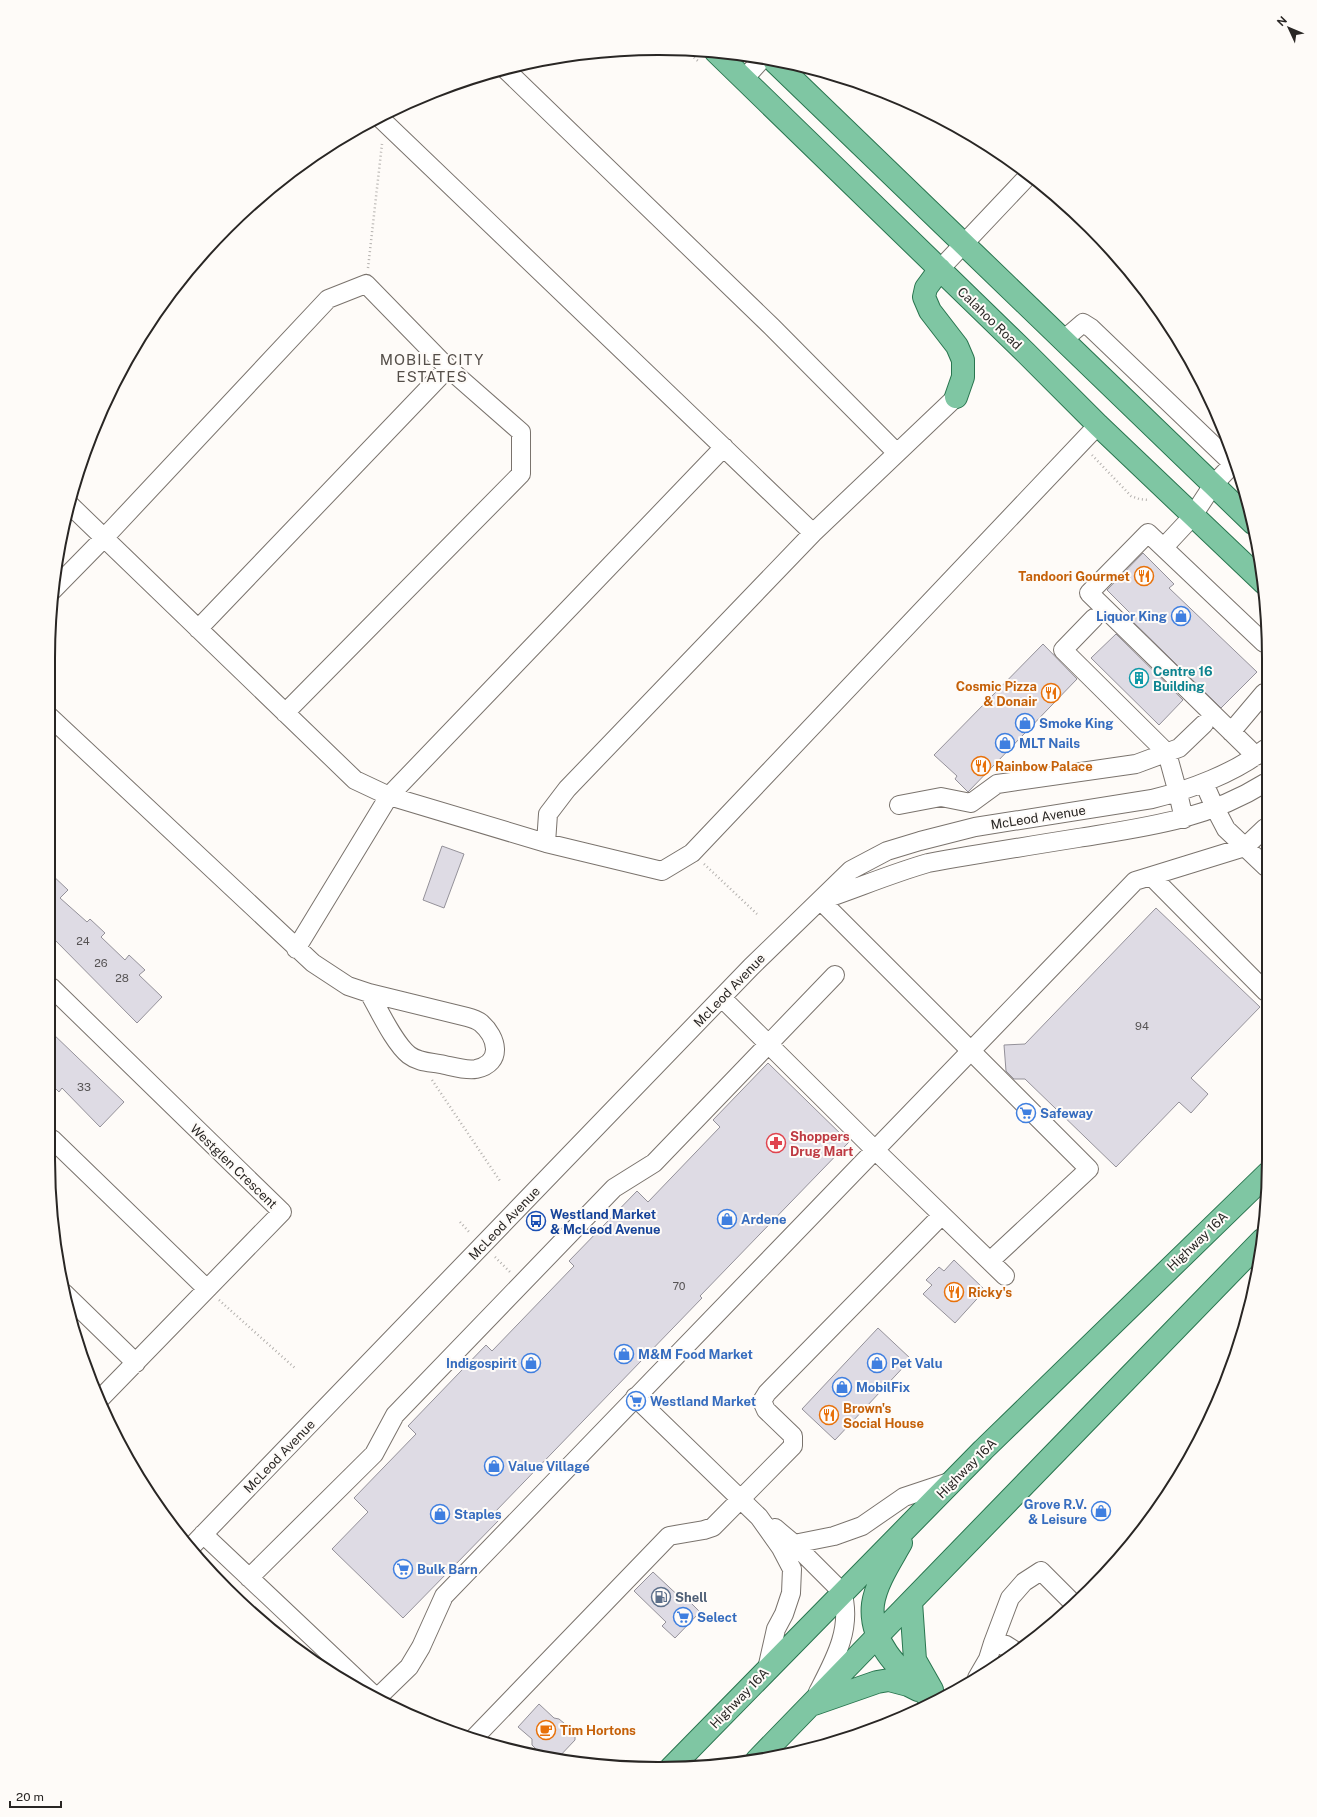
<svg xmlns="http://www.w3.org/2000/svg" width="1317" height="1817" viewBox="0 0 1317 1817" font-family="'Public Sans',sans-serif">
<rect width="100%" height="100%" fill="#fefbf8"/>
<!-- building -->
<path fill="#dedbe4" stroke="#949199" d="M1143 553 1174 584 1169 588 1257 672 1221 708 1127 616 1130 613 1107 590Z
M1116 634 1183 700 1159 725 1091 658Z
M1043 644 1077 679 968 792 955 779 957 776 934 755Z
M442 846 464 854 444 908 423 900Z
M50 873 68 890 60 898 87 922 90 919 105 933 101 937 125 960 129 955 145 970 139 975 162 997 137 1023 51 936Z
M1156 908 1260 1007 1191 1078 1208 1094 1191 1113 1179 1102 1116 1167 1025 1079H1014L1006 1071 1004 1045 1025 1044Z
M51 1032 124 1102 100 1127 62 1088 59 1092 52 1085Z
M768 1063 849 1142 700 1296 702 1298 494 1513 500 1519 403 1618 332 1549 368 1512 354 1498 416 1434 408 1426 486 1345 492 1351 574 1266 569 1261 637 1191 648 1202 720 1127 713 1120Z
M954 1260 985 1290 955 1323 923 1294 932 1285 926 1280 939 1267 944 1271Z
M878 1328 911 1359 835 1440 802 1409Z
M653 1572 685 1602 688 1600 700 1612 675 1638 662 1626 666 1622 634 1591Z
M539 1704 554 1718 559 1719 575 1732V1740L557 1759 543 1756 532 1745V1739L518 1727Z"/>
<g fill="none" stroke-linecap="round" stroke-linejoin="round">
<defs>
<path id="minor" d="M504 68 772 327 897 453
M744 79 762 59
M379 117 813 533
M940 269 1028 176
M1062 341 1083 323 1091 328 1233 464
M68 503 355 780 389 796 546 843 662 871 692 853 1098 425
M1164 547 1192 517 1213 485 1235 462
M52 591 104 538 328 299 366 284 448 368 521 432V474L285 713
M1094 618 1063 650 1167 753 1178 793 1184 819
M198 629 448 368
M49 716 313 963 348 986 369 993 467 1017C471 1018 477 1020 481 1023 497 1037 504 1063 476 1069 465 1071 451 1066 440 1064 429 1062 418 1062 409 1055 394 1043 379 1010 369 993
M1231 732 1264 693
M1256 756 1089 593 1148 533 1264 643
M1204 783 1215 808 1226 829 1266 867
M899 805 941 797 971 803 997 784 1136 764 1179 748 1204 724
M546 843 548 814 567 789 813 533 956 397
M1151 876 1266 992
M825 899C860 887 893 873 928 863 978 854 1028 846 1078 838 1145 827 1206 820 1265 783
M820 900 1089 1169 990 1261
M296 949 389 796 724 447
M51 987 282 1212 99 1400
M722 998 875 1150 1005 1276
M52 1139 207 1289
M64 1293 136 1363
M635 1397 759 1517 781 1548 792 1569 791 1593 784 1614 776 1629 767 1669
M775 1528 794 1544 842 1592C853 1628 834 1661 818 1692
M203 1534 380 1701
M794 1544 834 1536 862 1526 904 1497 952 1481
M190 1548 751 967 851 870 887 851 920 841 975 827 1152 799C1189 790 1235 773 1265 749
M249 1578 374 1454 395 1415 614 1188 654 1163 835 975
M993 1643 1006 1645 1017 1652
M977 1678 988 1659 993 1643 1010 1598 1024 1582 1041 1571 1073 1603
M376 1699 409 1667 421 1647 444 1596 1135 881 1245 847 1265 828
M473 1739 669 1536 704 1530 713 1527 793 1446V1436L766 1410 762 1401 767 1393 942 1215"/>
<path id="major" d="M716 52 1026 353 1098 425 1264 583
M775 62 1253 523
M940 269 926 288 924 297 930 311 957 346 963 360V377L956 397
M901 1543C891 1561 876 1583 873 1604 868 1646 907 1676 934 1702
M911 1602 915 1660 932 1690
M814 1704 877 1682 889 1680 908 1685 918 1690
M757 1760 1262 1240
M671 1768 983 1450 1268 1173"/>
</defs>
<!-- minor casing -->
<use href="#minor" stroke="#7a736d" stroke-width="20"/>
<!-- major casing -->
<use href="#major" stroke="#29754f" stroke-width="24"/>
<!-- path -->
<path stroke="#b4b1ae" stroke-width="2.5" stroke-dasharray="1 3" stroke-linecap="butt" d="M688 52 698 61
M368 268 382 144
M1092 455 1131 496 1139 499 1149 500
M704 864 757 914
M432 1080 500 1181
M460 1222 470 1233
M495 1257 510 1272
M219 1300 296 1369"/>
<!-- minor -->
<use href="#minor" stroke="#fff" stroke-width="18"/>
<!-- major -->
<use href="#major" stroke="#7fc6a3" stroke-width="22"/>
</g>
<!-- icons -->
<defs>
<symbol id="restaurant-ring" viewBox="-11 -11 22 22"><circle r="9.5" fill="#fefbf8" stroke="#e8710a" stroke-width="1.5"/><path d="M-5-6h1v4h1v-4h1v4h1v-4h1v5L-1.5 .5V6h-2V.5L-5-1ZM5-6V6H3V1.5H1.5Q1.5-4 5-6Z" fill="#e8710a"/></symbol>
<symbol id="shop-ring" viewBox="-11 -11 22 22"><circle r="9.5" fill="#fefbf8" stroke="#3f7fe0" stroke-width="1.5"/><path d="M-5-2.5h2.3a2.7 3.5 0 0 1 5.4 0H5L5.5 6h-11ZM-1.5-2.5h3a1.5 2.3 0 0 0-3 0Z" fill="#3f7fe0"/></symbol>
<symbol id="building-ring" viewBox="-11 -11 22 22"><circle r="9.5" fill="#fefbf8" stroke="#0f9aa8" stroke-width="1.5"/><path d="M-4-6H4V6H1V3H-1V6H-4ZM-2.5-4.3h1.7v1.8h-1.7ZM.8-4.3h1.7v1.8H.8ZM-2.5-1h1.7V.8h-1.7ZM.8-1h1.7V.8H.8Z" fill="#0f9aa8"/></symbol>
<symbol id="supermarket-ring" viewBox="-11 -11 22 22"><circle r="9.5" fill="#fefbf8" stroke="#3f7fe0" stroke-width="1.5"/><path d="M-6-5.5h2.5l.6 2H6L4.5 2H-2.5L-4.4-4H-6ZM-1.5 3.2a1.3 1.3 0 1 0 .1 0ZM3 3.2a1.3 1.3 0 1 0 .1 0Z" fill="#3f7fe0"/></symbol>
<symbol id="pharmacy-ring" viewBox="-11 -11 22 22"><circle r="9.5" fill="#fefbf8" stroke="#e0444e" stroke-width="1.5"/><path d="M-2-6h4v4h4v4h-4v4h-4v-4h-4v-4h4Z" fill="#e0444e"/></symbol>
<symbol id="bus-ring" viewBox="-11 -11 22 22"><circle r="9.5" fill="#fefbf8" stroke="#1a4fb4" stroke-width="1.5"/><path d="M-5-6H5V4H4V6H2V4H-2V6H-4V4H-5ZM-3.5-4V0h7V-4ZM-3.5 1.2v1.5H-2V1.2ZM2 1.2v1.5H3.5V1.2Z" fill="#1a4fb4"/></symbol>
<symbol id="fuel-ring" viewBox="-11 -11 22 22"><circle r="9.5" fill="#fefbf8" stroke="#5c6f8a" stroke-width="1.5"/><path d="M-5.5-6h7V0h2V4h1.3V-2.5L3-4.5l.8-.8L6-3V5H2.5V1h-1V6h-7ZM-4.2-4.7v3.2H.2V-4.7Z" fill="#5c6f8a"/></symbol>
<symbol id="cafe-ring" viewBox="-11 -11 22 22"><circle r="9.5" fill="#fefbf8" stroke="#e8710a" stroke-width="1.5"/><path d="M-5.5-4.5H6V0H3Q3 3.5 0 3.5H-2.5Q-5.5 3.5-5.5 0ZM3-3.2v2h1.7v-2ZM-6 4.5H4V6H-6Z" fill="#e8710a"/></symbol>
</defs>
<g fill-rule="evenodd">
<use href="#restaurant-ring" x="1133" y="565" width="22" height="22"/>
<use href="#shop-ring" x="1170" y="605" width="22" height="22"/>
<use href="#building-ring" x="1128" y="667" width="22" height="22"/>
<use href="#restaurant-ring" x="1040" y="682" width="22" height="22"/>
<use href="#shop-ring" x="1014" y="712" width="22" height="22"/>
<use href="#shop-ring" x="994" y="732" width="22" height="22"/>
<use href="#restaurant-ring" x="970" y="755" width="22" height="22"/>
<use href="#supermarket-ring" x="1015" y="1102" width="22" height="22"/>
<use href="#pharmacy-ring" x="765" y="1132" width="22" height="22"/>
<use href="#shop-ring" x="716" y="1208" width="22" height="22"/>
<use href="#bus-ring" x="525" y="1210" width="22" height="22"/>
<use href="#restaurant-ring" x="943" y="1281" width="22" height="22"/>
<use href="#shop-ring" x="613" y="1343" width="22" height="22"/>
<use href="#shop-ring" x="520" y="1352" width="22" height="22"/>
<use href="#shop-ring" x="866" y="1352" width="22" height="22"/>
<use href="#shop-ring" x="831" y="1376" width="22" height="22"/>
<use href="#supermarket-ring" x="625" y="1390" width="22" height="22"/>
<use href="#restaurant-ring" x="818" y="1404" width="22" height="22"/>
<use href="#shop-ring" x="483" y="1455" width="22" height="22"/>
<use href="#shop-ring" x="1090" y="1500" width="22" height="22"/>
<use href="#shop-ring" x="429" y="1503" width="22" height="22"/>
<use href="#supermarket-ring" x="392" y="1558" width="22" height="22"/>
<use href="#fuel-ring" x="650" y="1586" width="22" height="22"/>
<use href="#supermarket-ring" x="672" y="1606" width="22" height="22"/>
<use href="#cafe-ring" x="535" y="1719" width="22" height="22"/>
</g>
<g text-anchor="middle" stroke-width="4" stroke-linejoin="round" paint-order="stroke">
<!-- number labels -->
<g font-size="11" fill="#565354">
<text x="83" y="945">24</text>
<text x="101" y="967">26</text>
<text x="122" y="982">28</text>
<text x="1142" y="1030">94</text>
<text x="84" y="1091">33</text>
<text x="679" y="1290">70</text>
</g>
<!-- street labels -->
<g font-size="13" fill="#292624" stroke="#fefbf8">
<text transform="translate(990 318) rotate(44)" y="5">Calahoo Road</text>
<text transform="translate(1038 817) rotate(-9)" y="5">McLeod Avenue</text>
<text transform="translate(729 990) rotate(-46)" y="5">McLeod Avenue</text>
<text transform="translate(234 1166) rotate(44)" y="5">Westglen Crescent</text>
<text transform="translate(504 1223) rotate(-46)" y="5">McLeod Avenue</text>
<text transform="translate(1197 1241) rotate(-44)" y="5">Highway 16A</text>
<text transform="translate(279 1456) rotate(-46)" y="5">McLeod Avenue</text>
<text transform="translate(966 1468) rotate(-45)" y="5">Highway 16A</text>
<text transform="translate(739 1698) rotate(-46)" y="5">Highway 16A</text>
</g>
<!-- food labels -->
<g font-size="13" font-weight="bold" fill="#c56008" stroke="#fefbf8" text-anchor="start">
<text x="1130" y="581" text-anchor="end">Tandoori Gourmet</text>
<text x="1037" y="691" text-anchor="end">Cosmic Pizza<tspan x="1037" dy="15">&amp; Donair</tspan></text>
<text x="995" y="771">Rainbow Palace</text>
<text x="968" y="1297">Ricky's</text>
<text x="843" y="1413">Brown's<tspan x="843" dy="15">Social House</tspan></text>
<text x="560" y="1735">Tim Hortons</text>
</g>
<!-- shop labels -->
<g font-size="13" font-weight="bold" fill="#366cbe" stroke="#fefbf8" text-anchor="start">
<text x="1167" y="621" text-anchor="end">Liquor King</text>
<text x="1039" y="728">Smoke King</text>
<text x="1019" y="748">MLT Nails</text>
<text x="1040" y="1118">Safeway</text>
<text x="741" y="1224">Ardene</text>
<text x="638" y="1359">M&amp;M Food Market</text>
<text x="517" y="1368" text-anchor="end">Indigospirit</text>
<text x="891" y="1368">Pet Valu</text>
<text x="856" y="1392">MobilFix</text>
<text x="650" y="1406">Westland Market</text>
<text x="508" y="1471">Value Village</text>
<text x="1087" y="1509" text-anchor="end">Grove R.V.<tspan x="1087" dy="15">&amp; Leisure</tspan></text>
<text x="454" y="1519">Staples</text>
<text x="417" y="1574">Bulk Barn</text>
<text x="697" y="1622">Select</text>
</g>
<!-- culture labels -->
<g font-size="13" font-weight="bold" fill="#0d838f" stroke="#fefbf8" text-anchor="start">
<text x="1153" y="676">Centre 16<tspan x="1153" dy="15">Building</tspan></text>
</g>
<!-- health labels -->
<g font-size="13" font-weight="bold" fill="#be3a42" stroke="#fefbf8" text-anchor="start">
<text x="790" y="1141">Shoppers<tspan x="790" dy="15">Drug Mart</tspan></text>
</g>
<!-- transit labels -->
<g font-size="13" font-weight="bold" fill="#164399" stroke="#fefbf8" text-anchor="start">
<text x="550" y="1219">Westland Market<tspan x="550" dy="15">&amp; McLeod Avenue</tspan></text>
</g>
<!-- service labels -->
<g font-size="13" font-weight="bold" fill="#4e5e75" stroke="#fefbf8" text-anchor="start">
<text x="675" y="1602">Shell</text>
</g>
<!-- quarter labels -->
<g font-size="15" letter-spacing="1" fill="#554f4a" stroke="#fefbf8">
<text x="432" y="365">MOBILE CITY<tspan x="432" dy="17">ESTATES</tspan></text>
</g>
</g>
<!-- crop -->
<path d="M0 0H1317V1817H0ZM658 55H659A603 603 0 0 1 1262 658V1159A603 603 0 0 1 659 1762H658A603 603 0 0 1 55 1159V658A603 603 0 0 1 658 55Z" fill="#fefbf8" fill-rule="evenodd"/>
<path fill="none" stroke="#292624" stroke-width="2" d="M658 55H659A603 603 0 0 1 1262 658V1159A603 603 0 0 1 659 1762H658A603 603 0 0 1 55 1159V658A603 603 0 0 1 658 55Z"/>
<!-- north arrow -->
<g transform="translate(1289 28) rotate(314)" stroke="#fefbf8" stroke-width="3" paint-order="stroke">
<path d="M0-3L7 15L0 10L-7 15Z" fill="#292624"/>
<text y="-6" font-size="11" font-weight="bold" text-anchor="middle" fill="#292624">N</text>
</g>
<!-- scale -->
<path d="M10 1801v6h51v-6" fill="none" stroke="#292624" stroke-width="2"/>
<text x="16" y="1801" font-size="12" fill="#292624" stroke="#fefbf8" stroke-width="3" paint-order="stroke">20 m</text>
</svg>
